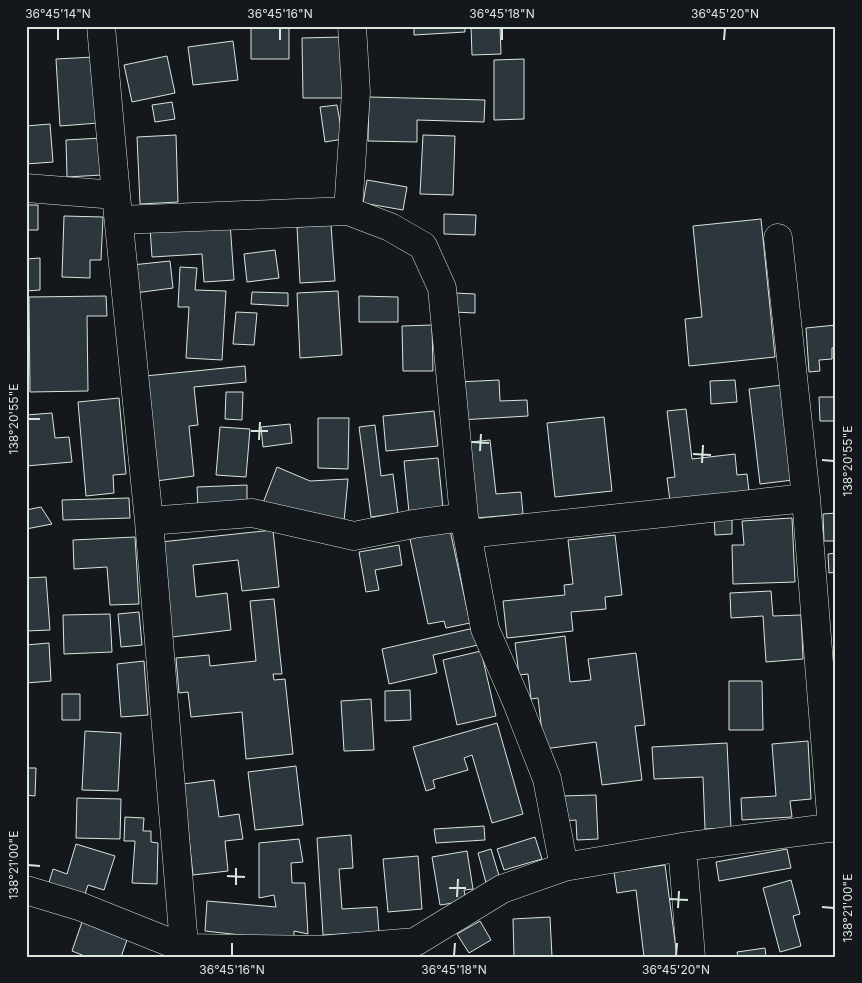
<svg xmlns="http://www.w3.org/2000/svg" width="862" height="983" viewBox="0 0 862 983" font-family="Inter,sans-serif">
<rect width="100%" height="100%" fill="#14181c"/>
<!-- building -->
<path fill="#2c363c" stroke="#d8e6dc" d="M251 26H289V59H251Z
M414 26H465V32L414 35Z
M471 26H500L501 54 472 55Z
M343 37 344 98H303L302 38Z
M233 41 238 80 193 85 188 47Z
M167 56 175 93 132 102 124 65Z
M94 57 98 123 60 126 56 59Z
M524 59V119L494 120V60Z
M369 97 485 100 484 122 417 120V142L368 141Z
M172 102 175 119 155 122 152 105Z
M337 105 343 139 325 142 320 107Z
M50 124 53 162 26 164V126Z
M176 135 178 202 140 204 137 137Z
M423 135 455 136 453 195 420 194Z
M101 138 102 175 67 177 66 140Z
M367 180 407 187 403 210 363 203Z
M26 205H38V230H26Z
M444 214 476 215 475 235 444 234Z
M64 216 103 217 101 260H90V278L62 277Z
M761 219 775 357 689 366 685 319 702 317 693 226Z
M230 222 234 280 204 282 202 254 152 257 150 228Z
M331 225 335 281 300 283 297 227Z
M275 250 279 278 247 282 244 254Z
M40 258V290L26 291V259Z
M170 261 173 288 135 293 132 265Z
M180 267 197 268 195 290 226 291 222 360 186 358 189 307H178Z
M338 291 342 355 300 358 297 293Z
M252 292 288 293V306L251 304Z
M455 293 475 294V313L454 312Z
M106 296 107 316H87L88 391 30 392 29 297Z
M359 296 398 297V322H359Z
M236 312 257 313 254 345 233 344Z
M432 325 433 371H403L402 326Z
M836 325V348H832V359L819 360 820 371 809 372 806 328Z
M245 366 246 382 194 387 198 425 189 426 194 476 156 481 145 376Z
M499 380 500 401 527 400 528 416 460 420 458 382Z
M735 380 737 402 711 404 710 381Z
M782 385 793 480 760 484 749 389Z
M226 392H243L242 420 225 419Z
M819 397H836V421H820Z
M119 398 126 474 113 475 114 493 86 496 78 402Z
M686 409 692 459 735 454 737 475 747 474 749 491 670 501 667 478 675 477 667 411Z
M434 411 438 446 386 451 383 416Z
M52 413 55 438 69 437 72 462 26 466V415Z
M604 417 612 491 555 497 547 423Z
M318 418H349L348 469 318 468Z
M290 424 292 443 263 447 261 427Z
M375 425 381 476 393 474 398 513 371 517 359 427Z
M220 427 250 429 246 477 216 475Z
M490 440 496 494 521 492 523 514 476 518 470 442Z
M438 458 443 508 409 512 404 461Z
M277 467 310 481 348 479 344 522 263 503Z
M247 485V505L198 507 197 487Z
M129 498 130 518 63 520 62 500Z
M41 507 52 524 26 529V510Z
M836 513V541H824L823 514Z
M732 516V534L715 535 714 517Z
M792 518 795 582 733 584 732 545H744L742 521Z
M273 530 279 587 242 591 238 560 193 565 196 597 227 593 231 630 172 637 161 542Z
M450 530 470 623 446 628 444 621 428 624 410 539Z
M615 535 622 595 605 597 606 609 571 612 573 631 507 638 503 601 565 595 564 585 573 584 568 540Z
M135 537 139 604 110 605 107 567 74 569 73 540Z
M399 545 402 565 375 570 379 590 366 592 359 552Z
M836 553V572L829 573 828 554Z
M46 577 50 630 26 631V578Z
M771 591 773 616 801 615 803 659 766 662 763 616 731 618 730 593Z
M274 599 282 674H273L274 680 285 679 293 754 246 759 242 712 191 717 188 692 179 693 176 658 209 655 210 666 256 661 250 601Z
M139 612 142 645 121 647 118 614Z
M110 614 112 652 64 654 63 615Z
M474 628 478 645 433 655 437 673 389 684 382 649Z
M565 636 570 682 591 680 588 659 636 653 645 725 635 726 642 780 602 785 596 742 544 749 538 698 531 699 528 674 519 675 515 643Z
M49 643 51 681 26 683V645Z
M481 651 496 716 457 725 443 660Z
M144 661 148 715 121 717 117 664Z
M729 681H762L763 730H729Z
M410 690 411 720 385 721V691Z
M62 694H80V720H62Z
M371 699 374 750 344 751 341 701Z
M497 723 523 814 492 823 472 755 464 758 468 770 433 780 435 788 426 791 413 747Z
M85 731 121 733 118 791 82 790Z
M808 741 811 799 790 801 792 817 742 820 741 798 776 796 772 744Z
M727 743 731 828 705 829 703 777 654 779 652 747Z
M296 766 303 825 255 830 248 772Z
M26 768H36L35 796 26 795Z
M214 780 219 817 239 814 243 839 225 841 228 871 193 875 183 784Z
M596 795 598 839 577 840 576 820 562 821 561 796Z
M77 798 121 799 120 839 76 838Z
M125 817 144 818 143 831H151V842L158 843 157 884 132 883 135 841H124Z
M484 826 485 840 436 843 434 829Z
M351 835 353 868 339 869 342 909 377 907 379 932 323 935 317 838Z
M535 837 542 859 504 870 497 849Z
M299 839 303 862 291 863 292 883H305L308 934 294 931V941L205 931 207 901 276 907 274 895 259 898V843Z
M76 844 115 856 104 890 88 885 83 900 47 889 53 869 67 874Z
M491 849 500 879 486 883 478 853Z
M787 849 791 868 719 881 716 862Z
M467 851 473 889 464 890 466 901 440 905 432 857Z
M418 856 422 909 388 912 383 859Z
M665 865 677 957H644L636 890 617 893 614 872Z
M791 880 800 914 793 916 801 946 780 952 763 888Z
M550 917 552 957H514L513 919Z
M480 921 491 940 469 953 457 934Z
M82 922 127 940 121 957H87L72 951Z
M765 948 766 957H738L737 952Z"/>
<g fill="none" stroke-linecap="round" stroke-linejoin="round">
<defs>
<path id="minor" d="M101 26 116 195 149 521 185 957
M26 188 116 195
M348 211 356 92 352 26
M119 220 348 211 390 227 423 246 442 288 464 517 485 629 516 700 547 779 564 867
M778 238 806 498 832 828
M149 521 252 513 354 536 413 524 464 517
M468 534 806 498
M682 847 691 957
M26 890 79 906 184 948 320 950 415 942 502 889 564 867 682 847 836 827"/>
</defs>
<!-- minor casing -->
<use href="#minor" stroke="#d8e6dc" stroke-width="29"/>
<!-- minor -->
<use href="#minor" stroke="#14181c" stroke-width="28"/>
</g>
<!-- ticks -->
<path fill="none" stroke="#d8e6dc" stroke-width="2" d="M58 40V28M280 40V28M502 40V28M724 40 725 28M28 419H40M251 431H268M259 440 260 422M472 442 489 443M480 451 481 434M693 454 711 455M822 460 834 461M702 463 703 445M28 865 40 866M227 876 245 877M236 885V868M449 888H466M457 897 458 879M670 899 688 900M822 907 834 908M678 908 679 891M232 956V943M454 956 455 943M676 956 677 943"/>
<!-- border -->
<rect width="862" height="983" fill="none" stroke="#14181c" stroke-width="55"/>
<rect x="28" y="28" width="806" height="928" fill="none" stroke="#d8e6dc" stroke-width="2"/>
<g font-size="12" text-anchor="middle" fill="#d8e6dc">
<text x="58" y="18">36°45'14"N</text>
<text x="280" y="18">36°45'16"N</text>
<text x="502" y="18">36°45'18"N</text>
<text x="725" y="18">36°45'20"N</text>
<text transform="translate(14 419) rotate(-90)" y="4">138°20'55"E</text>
<text transform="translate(848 461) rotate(-90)" y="4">138°20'55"E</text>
<text transform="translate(14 865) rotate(-90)" y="4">138°21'00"E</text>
<text transform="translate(848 908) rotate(-90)" y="4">138°21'00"E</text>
<text x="232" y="974">36°45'16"N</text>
<text x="454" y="974">36°45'18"N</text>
<text x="676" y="974">36°45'20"N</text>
</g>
</svg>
